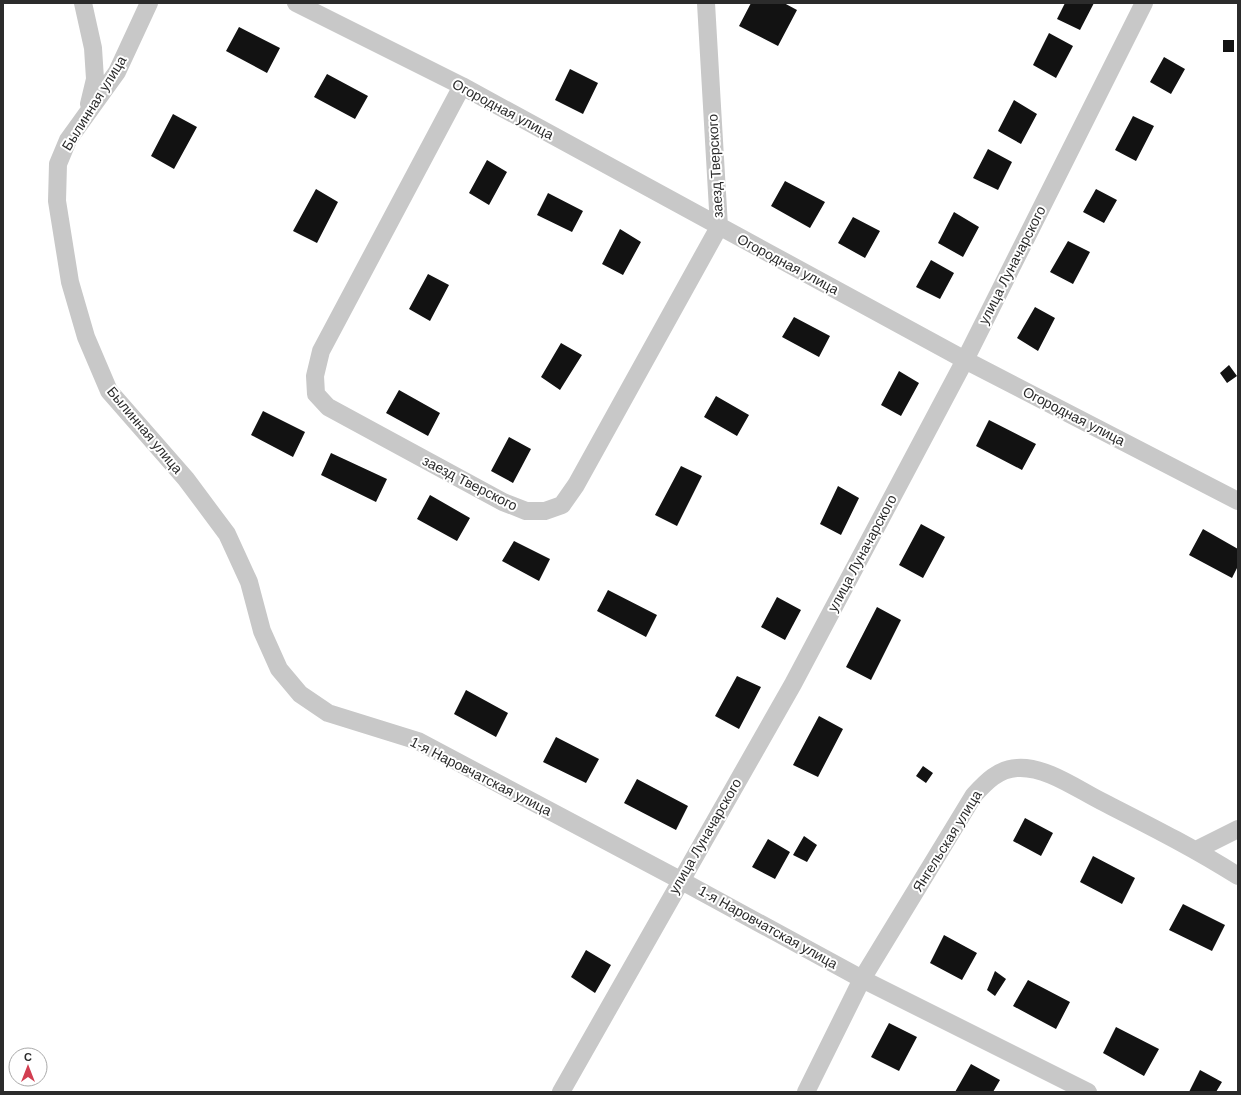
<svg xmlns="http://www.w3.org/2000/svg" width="1241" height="1095" viewBox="0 0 1241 1095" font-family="Helvetica,sans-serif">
<rect width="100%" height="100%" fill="#fff"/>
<!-- building -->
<path fill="#121212" d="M751 3H784L797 10 778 46 739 26Z
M1065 3H1094L1080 30 1057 19Z
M239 27 280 48 267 73 226 51Z
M1049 33 1073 46 1056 78 1033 65Z
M1223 40H1234V52H1223Z
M1164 57 1185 69 1171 94 1150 82Z
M570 69 598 83 583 114 555 100Z
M327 74 368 96 355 119 314 97Z
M1014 100 1037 114 1021 144 998 131Z
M173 114 197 127 174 169 151 156Z
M1133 116 1154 126 1136 161 1115 150Z
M988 149 1012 162 998 190 973 178Z
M487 160 507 172 489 205 469 193Z
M785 181 825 202 810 228 771 206Z
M316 189 338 202 317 243 293 231Z
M1096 189 1117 200 1104 223 1083 212Z
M548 193 583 211 572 232 537 215Z
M954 212 979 227 963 257 938 243Z
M853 217 880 231 865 258 838 243Z
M620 229 641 242 623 275 602 264Z
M1068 241 1090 252 1073 284 1050 272Z
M931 260 954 273 940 299 916 287Z
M428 274 449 285 430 321 409 309Z
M1035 307 1055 318 1038 351 1017 338Z
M794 317 830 336 819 357 782 337Z
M561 343 582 355 560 390 541 377Z
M1229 365 1237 376 1227 383 1220 373Z
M899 371 919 383 901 416 881 405Z
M399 390 440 413 428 436 386 413Z
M716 396 749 415 737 436 704 417Z
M263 411 305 432 293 457 251 435Z
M989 420 1036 444 1022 470 976 446Z
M509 437 531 449 513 483 491 471Z
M331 453 387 479 376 502 321 475Z
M681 466 702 476 677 526 655 515Z
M838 486 859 498 841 535 820 524Z
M430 495 470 518 457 541 417 519Z
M921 524 945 537 923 578 899 565Z
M1203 529 1238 549V566L1232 578 1189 555Z
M514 541 550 559 539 581 502 561Z
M608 590 657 615 646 637 597 611Z
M777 597 801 610 785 640 761 627Z
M877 607 901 620 871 680 846 667Z
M737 676 761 687 739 729 715 716Z
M466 690 508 713 496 737 454 714Z
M819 716 843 729 818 777 793 765Z
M556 737 599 759 586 783 543 762Z
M923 766 933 773 926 783 916 776Z
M637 779 688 806 676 830 624 803Z
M1025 818 1053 833 1041 856 1013 841Z
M804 836 817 845 807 862 793 855Z
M768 839 790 852 775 879 752 867Z
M1093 856 1135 878 1122 904 1080 882Z
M1183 904 1225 925 1212 951 1169 930Z
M944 935 977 953 962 980 930 963Z
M586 950 611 965 595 993 571 977Z
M995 971 1006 979 995 996 987 990Z
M1028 980 1070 1002 1056 1029 1013 1006Z
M889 1023 917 1037 899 1071 871 1057Z
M1116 1027 1159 1049 1144 1076 1103 1053Z
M971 1064 1000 1080 993 1092H955Z
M1200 1070 1222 1082 1216 1092H1189Z"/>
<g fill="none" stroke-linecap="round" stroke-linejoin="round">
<!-- minor -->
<path stroke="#c8c8c8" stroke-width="18" d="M83 3 93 48 95 79 89 104
M149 3 117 72 68 140 58 164 57 201 70 282 86 337 109 391 186 479 227 534 249 582 262 631 279 669 300 694 328 713 418 741 680 880 862 979 1088 1092
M296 3 462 86 965 360 1238 501
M462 86 321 351 315 376 316 394 328 407 503 502 526 511H545L562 505 576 485 719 227 706 3
M1196 850 1238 829
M561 1092 793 684 965 360 1144 3
M806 1092 862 979 974 795C986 782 998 769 1017 768 1046 766 1077 789 1101 801 1148 825 1194 848 1238 876"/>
</g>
<g text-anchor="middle" stroke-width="4" stroke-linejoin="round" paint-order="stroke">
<!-- street labels -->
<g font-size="14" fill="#2b2b2b" stroke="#fff">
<text transform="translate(94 103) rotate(-58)" y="5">Былинная улица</text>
<text transform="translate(503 109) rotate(28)" y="5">Огородная улица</text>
<text transform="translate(715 166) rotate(-93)" y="5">заезд Тверского</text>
<text transform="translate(788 264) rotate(28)" y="5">Огородная улица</text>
<text transform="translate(1012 265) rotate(-63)" y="5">улица Луначарского</text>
<text transform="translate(1074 416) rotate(27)" y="5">Огородная улица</text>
<text transform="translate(145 430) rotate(50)" y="5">Былинная улица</text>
<text transform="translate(470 483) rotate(27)" y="5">заезд Тверского</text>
<text transform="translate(862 553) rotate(-62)" y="5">улица Луначарского</text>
<text transform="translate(481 776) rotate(27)" y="5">1-я Наровчатская улица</text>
<text transform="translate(705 836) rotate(-60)" y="5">улица Луначарского</text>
<text transform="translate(947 841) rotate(-58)" y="5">Янгельская улица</text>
<text transform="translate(768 927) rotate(29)" y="5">1-я Наровчатская улица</text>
</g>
</g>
<!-- border -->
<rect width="1241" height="1095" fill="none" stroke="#2b2b2b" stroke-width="8"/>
<!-- north arrow -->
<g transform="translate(28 1067)"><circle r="19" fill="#ffffff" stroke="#aaaaaa"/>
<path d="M0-3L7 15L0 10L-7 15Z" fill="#d23e51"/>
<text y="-6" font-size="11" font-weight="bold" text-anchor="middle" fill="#2b2b2b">С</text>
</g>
</svg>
